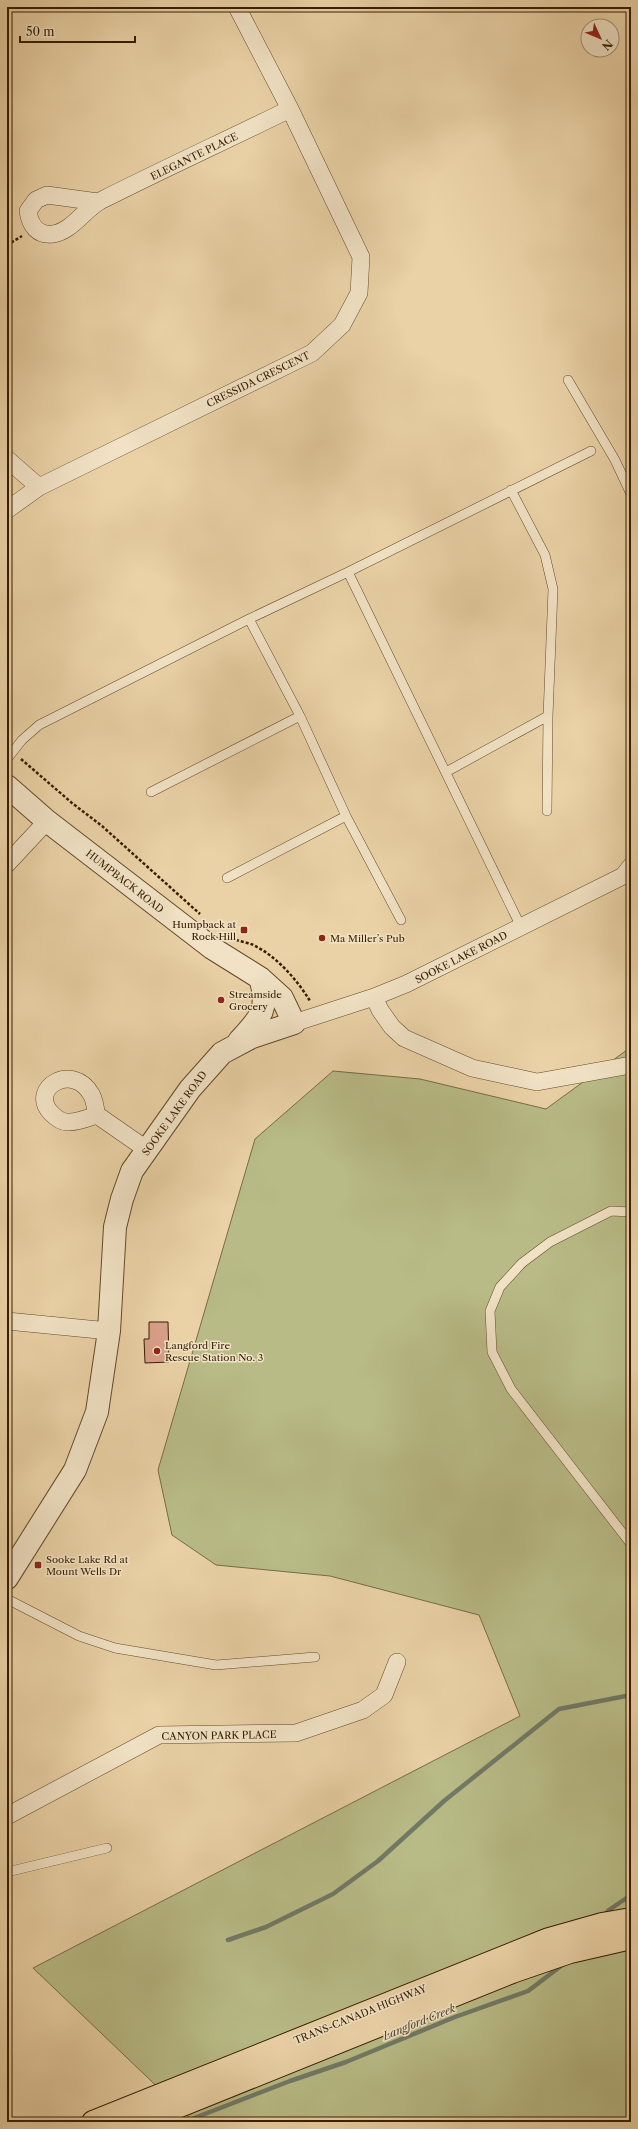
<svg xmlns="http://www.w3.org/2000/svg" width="638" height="2129" viewBox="0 0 638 2129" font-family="'Libre Caslon Text',serif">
<rect width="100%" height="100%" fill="#ead2a6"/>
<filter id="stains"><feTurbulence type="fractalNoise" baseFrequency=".005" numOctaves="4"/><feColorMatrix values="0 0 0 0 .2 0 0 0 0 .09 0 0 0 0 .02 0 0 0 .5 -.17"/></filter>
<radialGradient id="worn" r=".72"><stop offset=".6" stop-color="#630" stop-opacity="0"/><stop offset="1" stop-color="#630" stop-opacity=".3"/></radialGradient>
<!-- green -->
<path fill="#b8bb86" stroke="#776c43" d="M631 1047V2122H184L191 2119 33 1968 520 1716 479 1615 330 1576 216 1565 172 1535 158 1470 255 1139 333 1071 420 1079 546 1109Z"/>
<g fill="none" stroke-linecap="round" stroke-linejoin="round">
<!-- stream -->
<path stroke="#717966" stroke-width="4.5" d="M604 1916 609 1910 631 1895
M228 1940 266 1927 333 1894 378 1861 444 1801 559 1709 631 1695
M184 2122 290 2081 346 2062 455 2017 528 1991 565 1963"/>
</g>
<!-- building -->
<path fill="#d99e88" stroke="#361d00" d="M149 1322H168L169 1362 145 1363 144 1339H149Z"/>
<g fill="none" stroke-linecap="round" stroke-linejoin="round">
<defs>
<path id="service" d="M568 380 615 460 631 494
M511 490 545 555 553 589 548 716 547 811
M348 572 521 927
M249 619 300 716 346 816 401 920
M7 759 22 740 39 725 249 619 348 572 591 451
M446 772 548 716
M151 792 300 716
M227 878 346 816
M631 1212 611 1211 550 1242 522 1263 500 1287 490 1311 492 1352 511 1389 631 1544
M7 1599 79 1636 115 1648 216 1665 315 1657
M7 1872 107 1848"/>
<path id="minor" d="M98 202 47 195 36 200 28 211C30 225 37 236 53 234 72 231 84 210 100 201 163 169 227 140 290 109
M7 459 39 487
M7 510 39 487 312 353 342 325 359 293 361 257 290 109 237 7
M7 864 47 821
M374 997 380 1010 392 1027 404 1038 472 1068 537 1082 631 1065
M294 1023 374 997 406 984 623 876 631 866
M97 1115C88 1118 76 1123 67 1122 61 1122 55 1117 51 1113 28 1088 73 1062 91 1094 95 1100 95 1109 97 1115L146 1149
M7 1321 109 1331
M7 1816 159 1735 296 1733 363 1710 384 1695 397 1662"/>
<path id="tertiary" d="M7 786 47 821 212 948 260 978 282 998 294 1023 252 1037 222 1053 190 1089 132 1171 122 1199 115 1227 109 1331 97 1412 75 1470 7 1578
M239 1041C260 1018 270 1010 260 978"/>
<path id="trunk" d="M93 2122 549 1939 602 1924 631 1919
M140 2122 512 1972 570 1952 631 1938"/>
</defs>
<!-- service casing -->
<use href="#service" stroke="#634a2a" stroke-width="10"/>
<!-- minor casing -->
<use href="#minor" stroke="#634a2a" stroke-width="18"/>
<!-- tertiary casing -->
<use href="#tertiary" stroke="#634a2a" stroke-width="24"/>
<!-- trunk casing -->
<use href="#trunk" stroke="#361d00" stroke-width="24"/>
<!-- path -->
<path stroke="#361d00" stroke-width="2.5" stroke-dasharray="3 2" stroke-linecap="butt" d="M7 245 22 236
M21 759 72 803 102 826 200 914
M236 940C243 942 251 943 257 947 278 958 298 981 310 1001"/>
<!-- service -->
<use href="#service" stroke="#f1e2c5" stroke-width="9"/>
<!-- minor -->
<use href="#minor" stroke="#f1e2c5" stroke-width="17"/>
<!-- tertiary -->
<use href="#tertiary" stroke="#f1e2c5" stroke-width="22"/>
<!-- trunk -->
<use href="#trunk" stroke="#ead2a6" stroke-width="22"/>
</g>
<!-- markers -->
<g fill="#8f2418" stroke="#f1e2c5" stroke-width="1.5">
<rect x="240" y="926" width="8" height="8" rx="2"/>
<circle cx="322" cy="938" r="4"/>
<circle cx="221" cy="1000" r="4"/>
<circle cx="157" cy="1351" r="4"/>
<rect x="34" y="1561" width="8" height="8" rx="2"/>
</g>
<g text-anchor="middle" stroke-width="3" stroke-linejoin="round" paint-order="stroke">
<!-- street labels -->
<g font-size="10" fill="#361d00" stroke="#f1e2c5">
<text transform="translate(194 156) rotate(-26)" y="4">ELEGANTE PLACE</text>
<text transform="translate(258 379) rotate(-26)" y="4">CRESSIDA CRESCENT</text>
<text transform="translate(125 881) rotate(38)" y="4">HUMPBACK ROAD</text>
<text transform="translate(461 957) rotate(-27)" y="4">SOOKE LAKE ROAD</text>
<text transform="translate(174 1113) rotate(-54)" y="4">SOOKE LAKE ROAD</text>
<text transform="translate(219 1735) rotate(-1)" y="4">CANYON PARK PLACE</text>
<text transform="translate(360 2014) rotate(-22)" y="4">TRANS-CANADA HIGHWAY</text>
</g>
<!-- poi labels -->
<g font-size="10" fill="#361d00" stroke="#f1e2c5" text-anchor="start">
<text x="236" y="928" text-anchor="end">Humpback at<tspan x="236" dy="12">Rock Hill</tspan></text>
<text x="330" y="942">Ma Miller’s Pub</text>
<text x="229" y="998">Streamside<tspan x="229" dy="12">Grocery</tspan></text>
<text x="165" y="1349">Langford Fire<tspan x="165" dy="12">Rescue Station No. 3</tspan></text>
<text x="46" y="1563">Sooke Lake Rd at<tspan x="46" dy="12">Mount Wells Dr</tspan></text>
</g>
<!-- water labels -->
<g font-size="11" font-style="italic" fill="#534b33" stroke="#f1e2c5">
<text transform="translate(419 2022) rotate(-22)" y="4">Langford Creek</text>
</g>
</g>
<!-- margin -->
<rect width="638" height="2129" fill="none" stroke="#ead2a6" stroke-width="24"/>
<rect x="8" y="8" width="622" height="2113" fill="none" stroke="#361d00" stroke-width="2"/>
<rect x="12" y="12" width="614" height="2105" fill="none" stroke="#361d00"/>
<!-- north arrow -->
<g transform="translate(600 38) rotate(134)"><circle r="19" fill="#f1e2c5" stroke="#a69376"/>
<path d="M0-3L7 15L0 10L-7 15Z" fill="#8f2418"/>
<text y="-6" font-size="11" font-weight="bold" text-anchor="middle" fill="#361d00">N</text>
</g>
<!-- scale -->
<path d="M20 36v6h115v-6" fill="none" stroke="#361d00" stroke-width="2"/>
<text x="26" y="36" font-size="12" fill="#361d00" stroke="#f1e2c5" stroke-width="3" paint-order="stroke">50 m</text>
<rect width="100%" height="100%" filter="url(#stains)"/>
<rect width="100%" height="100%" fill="url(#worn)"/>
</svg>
